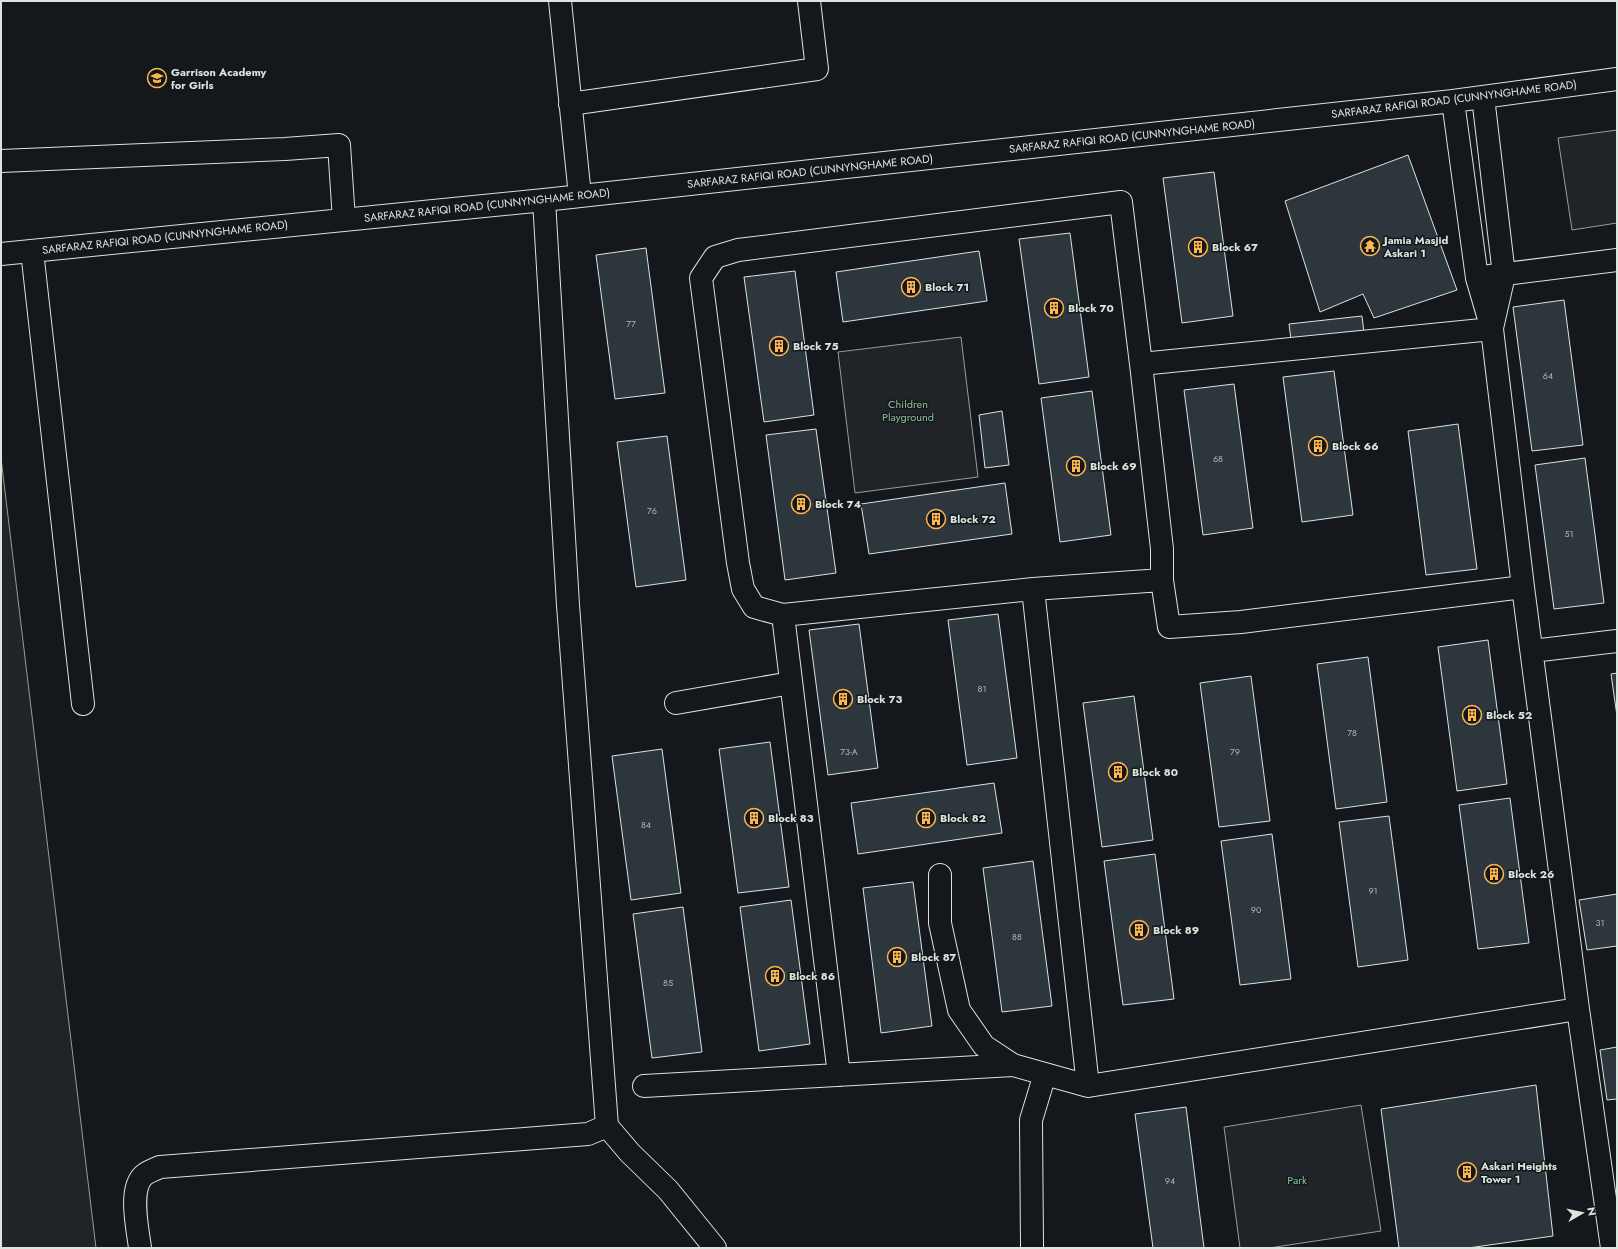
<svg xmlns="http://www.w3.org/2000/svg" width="1618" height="1249" viewBox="0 0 1618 1249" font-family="Jost,sans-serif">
<rect width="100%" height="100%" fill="#14181c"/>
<!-- green -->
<path fill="#202428" stroke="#939e99" d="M1617 130V223L1572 230 1558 138Z
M961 337 978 477 855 493 838 352Z
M1 458 96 1248H1Z
M1361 1105 1381 1231 1269 1248H1240L1224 1127Z"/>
<!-- building -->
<path fill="#2c363c" stroke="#d8e6dc" d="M1408 155 1457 290 1374 318 1363 294 1320 312 1285 201Z
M1214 172 1233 316 1182 323 1163 178Z
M1070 233 1089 377 1039 384 1019 239Z
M646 248 665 393 615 399 596 255Z
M979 251 987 301 843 322 836 272Z
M795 271 814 415 764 422 744 277Z
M1564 300 1583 445 1532 451 1513 307Z
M1362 316 1364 333 1291 340 1289 324Z
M1334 371 1353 515 1302 522 1283 377Z
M1234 384 1253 528 1203 535 1184 390Z
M1092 391 1111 535 1060 542 1041 398Z
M1002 411 1009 465 985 468 979 415Z
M1458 424 1477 569 1426 575 1408 431Z
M816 429 836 573 785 580 766 435Z
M667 436 686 580 636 587 617 442Z
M1585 458 1604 603 1554 609 1535 465Z
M1005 483 1012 534 869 554 861 504Z
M998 614 1017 758 967 765 948 620Z
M859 624 878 768 828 775 809 630Z
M1488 640 1507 784 1457 791 1438 647Z
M1368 657 1387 802 1336 809 1317 664Z
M1617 673V716L1611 674Z
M1251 676 1270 821 1219 827 1200 683Z
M1134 696 1153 840 1102 847 1083 703Z
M770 742 789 887 738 893 719 749Z
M662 749 681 893 631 900 612 756Z
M994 783 1002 833 858 854 851 803Z
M1510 798 1529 943 1478 949 1459 805Z
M1389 816 1408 960 1358 967 1339 822Z
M1272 834 1291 979 1240 985 1221 841Z
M1155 854 1174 999 1123 1005 1104 861Z
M1033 861 1052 1006 1002 1012 983 868Z
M913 882 932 1026 881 1033 863 888Z
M1617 894V946L1587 950 1579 900Z
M791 900 810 1044 759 1051 740 907Z
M683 907 702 1052 652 1058 633 914Z
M1617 1047V1099L1607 1100 1600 1050Z
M1536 1085 1553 1236 1468 1248H1399L1381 1109Z
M1186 1107 1204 1248H1153L1135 1114Z"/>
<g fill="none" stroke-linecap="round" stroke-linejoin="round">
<defs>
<path id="minor" d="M560 1 580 196
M1483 97 1504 275 1492 328
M1453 101 1477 278 1492 329 1523 587 1578 1009 1612 1248
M570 104 817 69 809 1
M1 161 285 149 339 145 344 220
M544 200 568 605 607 1126 630 1153 668 1190 715 1248
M32 251 83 704
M1 254 544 200 1453 101 1617 79
M1490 276 1617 260
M1141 364 1492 329
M1162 580 1033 589 783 615 754 607 743 589 738 563 701 278 715 257 738 250 1121 202 1141 364 1162 549V580L1169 627 1241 622 1523 587
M1033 589 1088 1086
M783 615 839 1075
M1532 651 1617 641
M676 703 791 683
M940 875V923L959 1010 984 1046 1013 1065 1088 1086 1578 1009
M644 1086 1013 1065
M140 1248C138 1230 128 1189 144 1175 148 1172 155 1169 160 1167L588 1134 607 1126
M1032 1248 1031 1120 1045 1074"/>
</defs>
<!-- minor casing -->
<use href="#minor" stroke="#d8e6dc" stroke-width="24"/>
<!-- minor -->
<use href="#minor" stroke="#14181c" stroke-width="22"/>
</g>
<!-- icons -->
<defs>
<symbol id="school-ring" viewBox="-11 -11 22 22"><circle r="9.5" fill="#14181c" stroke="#ffb74d" stroke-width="1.5"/><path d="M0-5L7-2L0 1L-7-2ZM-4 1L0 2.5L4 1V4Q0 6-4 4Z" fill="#ffb74d"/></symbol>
<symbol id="temple-ring" viewBox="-11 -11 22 22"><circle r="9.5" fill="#14181c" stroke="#ffb74d" stroke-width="1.5"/><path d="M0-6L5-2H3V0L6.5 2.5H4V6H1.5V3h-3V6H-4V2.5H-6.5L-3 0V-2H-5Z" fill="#ffb74d"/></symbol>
<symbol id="building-ring" viewBox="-11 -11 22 22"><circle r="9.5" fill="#14181c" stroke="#ffb74d" stroke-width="1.5"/><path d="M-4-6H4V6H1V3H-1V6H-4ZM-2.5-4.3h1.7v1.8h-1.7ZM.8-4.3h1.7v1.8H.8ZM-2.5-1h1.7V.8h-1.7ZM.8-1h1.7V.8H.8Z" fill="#ffb74d"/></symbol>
</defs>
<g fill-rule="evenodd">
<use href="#school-ring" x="146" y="67" width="22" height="22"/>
<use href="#temple-ring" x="1359" y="235" width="22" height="22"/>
<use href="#building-ring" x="1187" y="236" width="22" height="22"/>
<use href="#building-ring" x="900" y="276" width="22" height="22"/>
<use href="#building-ring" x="1043" y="297" width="22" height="22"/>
<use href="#building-ring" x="768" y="335" width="22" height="22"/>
<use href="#building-ring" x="1307" y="435" width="22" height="22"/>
<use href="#building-ring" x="1065" y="455" width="22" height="22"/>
<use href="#building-ring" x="790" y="493" width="22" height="22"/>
<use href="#building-ring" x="925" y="508" width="22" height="22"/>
<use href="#building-ring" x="832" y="688" width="22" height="22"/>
<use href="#building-ring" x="1461" y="704" width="22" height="22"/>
<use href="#building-ring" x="1107" y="761" width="22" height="22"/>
<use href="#building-ring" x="743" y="807" width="22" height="22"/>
<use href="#building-ring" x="915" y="807" width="22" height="22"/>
<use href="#building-ring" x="1483" y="863" width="22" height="22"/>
<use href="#building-ring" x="1128" y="919" width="22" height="22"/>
<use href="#building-ring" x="886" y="946" width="22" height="22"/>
<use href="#building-ring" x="764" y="965" width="22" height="22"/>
<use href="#building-ring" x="1456" y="1161" width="22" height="22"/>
</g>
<g text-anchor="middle" stroke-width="3" stroke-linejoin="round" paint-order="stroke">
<!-- number labels -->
<g font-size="9" fill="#adbab4">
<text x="631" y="327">77</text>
<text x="1548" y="379">64</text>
<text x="1218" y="462">68</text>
<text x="652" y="514">76</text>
<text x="1569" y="537">51</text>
<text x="982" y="692">81</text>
<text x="1352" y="736">78</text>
<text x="849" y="755">73-A</text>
<text x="1235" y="755">79</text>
<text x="646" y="828">84</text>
<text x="1373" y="894">91</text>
<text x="1256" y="913">90</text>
<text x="1600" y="926">31</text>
<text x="1017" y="940">88</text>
<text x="668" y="986">85</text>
<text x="1170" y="1184">94</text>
</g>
<!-- poi labels -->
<g font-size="11" font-weight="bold" fill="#d8e6dc" stroke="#14181c" text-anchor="start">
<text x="171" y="76">Garrison Academy<tspan x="171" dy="13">for Girls</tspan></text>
<text x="1384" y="244">Jamia Masjid<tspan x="1384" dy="13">Askari 1</tspan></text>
<text x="1212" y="251">Block 67</text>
<text x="925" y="291">Block 71</text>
<text x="1068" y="312">Block 70</text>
<text x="793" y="350">Block 75</text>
<text x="1332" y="450">Block 66</text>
<text x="1090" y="470">Block 69</text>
<text x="815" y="508">Block 74</text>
<text x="950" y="523">Block 72</text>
<text x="857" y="703">Block 73</text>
<text x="1486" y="719">Block 52</text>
<text x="1132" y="776">Block 80</text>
<text x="768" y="822">Block 83</text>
<text x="940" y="822">Block 82</text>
<text x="1508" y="878">Block 26</text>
<text x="1153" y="934">Block 89</text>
<text x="911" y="961">Block 87</text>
<text x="789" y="980">Block 86</text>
<text x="1481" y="1170">Askari Heights<tspan x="1481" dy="13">Tower 1</tspan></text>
</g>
<!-- street labels -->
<g font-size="11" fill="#d8e6dc" stroke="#14181c">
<text transform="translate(1454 99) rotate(-7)" y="4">SARFARAZ RAFIQI ROAD (CUNNYNGHAME ROAD)</text>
<text transform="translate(1132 136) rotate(-6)" y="4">SARFARAZ RAFIQI ROAD (CUNNYNGHAME ROAD)</text>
<text transform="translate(810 171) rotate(-6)" y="4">SARFARAZ RAFIQI ROAD (CUNNYNGHAME ROAD)</text>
<text transform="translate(487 205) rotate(-6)" y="4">SARFARAZ RAFIQI ROAD (CUNNYNGHAME ROAD)</text>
<text transform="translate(165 237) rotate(-6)" y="4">SARFARAZ RAFIQI ROAD (CUNNYNGHAME ROAD)</text>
</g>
<!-- park labels -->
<g font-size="11" fill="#8ac095" stroke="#14181c">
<text x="908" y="408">Children<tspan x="908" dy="13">Playground</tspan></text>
<text x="1297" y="1184">Park</text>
</g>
</g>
<!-- border -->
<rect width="1618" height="1249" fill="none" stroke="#d8e6dc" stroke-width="4"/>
<!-- north arrow -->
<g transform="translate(1582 1213) rotate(81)" stroke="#14181c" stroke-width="3" paint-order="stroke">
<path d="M0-3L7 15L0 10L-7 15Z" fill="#d8e6dc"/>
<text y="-6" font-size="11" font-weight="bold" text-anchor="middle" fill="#d8e6dc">N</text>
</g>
</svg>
